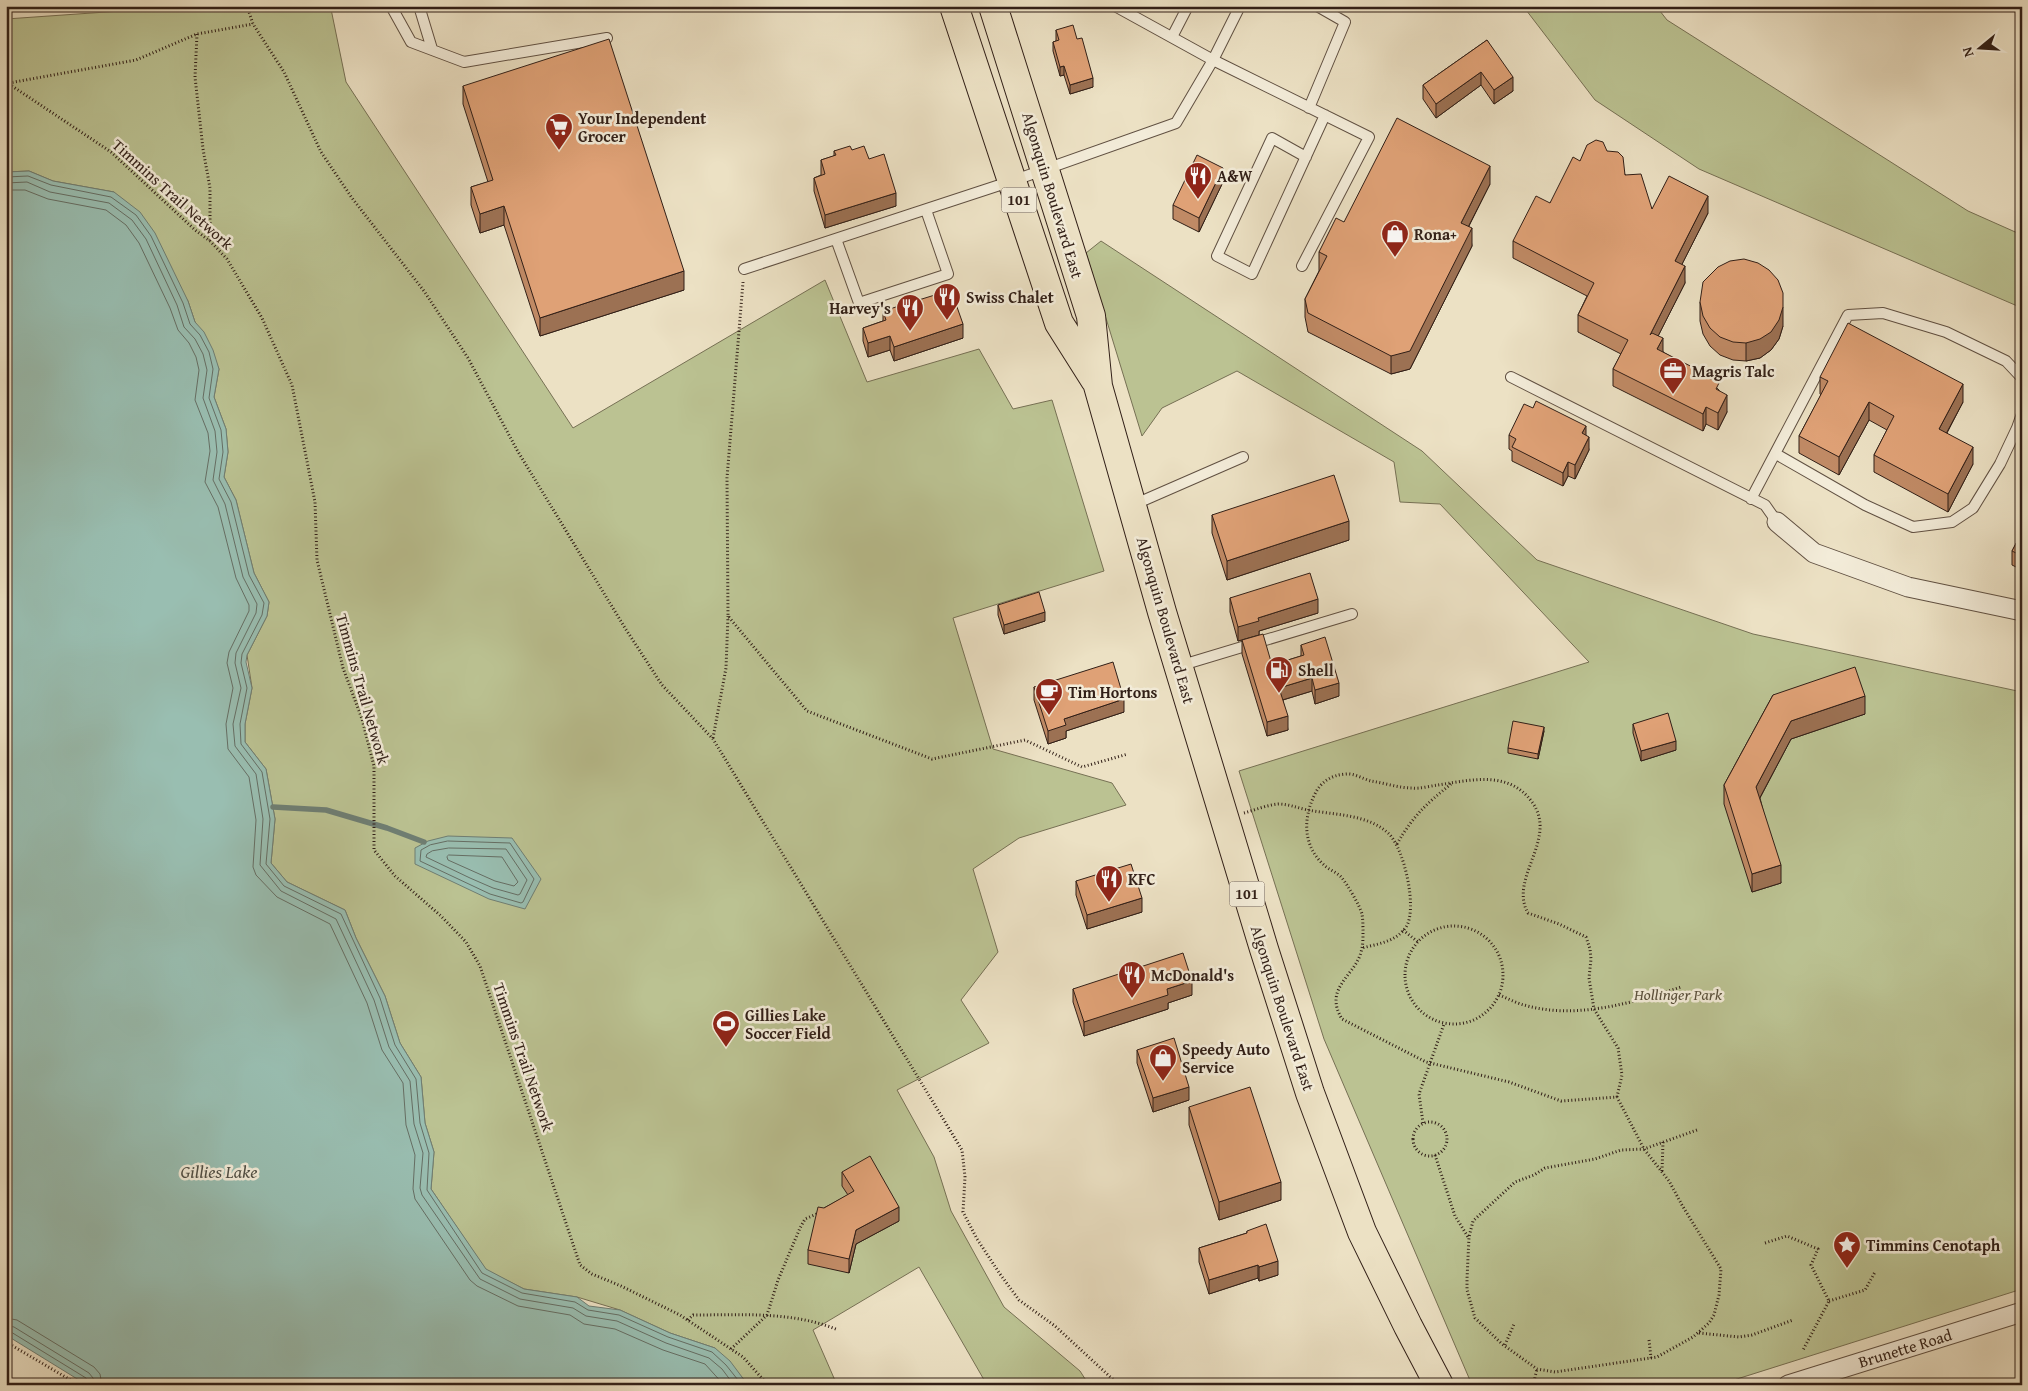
<svg xmlns="http://www.w3.org/2000/svg" width="2028" height="1391" viewBox="0 0 2028 1391" font-family="'Gentium Book Plus',serif">
<rect width="100%" height="100%" fill="#ece1c4"/>
<filter id="stains"><feTurbulence type="fractalNoise" baseFrequency=".004" numOctaves="4"/><feColorMatrix values="0 0 0 0 .2 0 0 0 0 .09 0 0 0 0 .02 0 0 0 .5 -.17"/></filter>
<radialGradient id="worn" r=".72"><stop offset=".6" stop-color="#630" stop-opacity="0"/><stop offset="1" stop-color="#630" stop-opacity=".3"/></radialGradient>
<!-- green -->
<path fill="#bbc292" stroke="#767054" d="M192 6 331 9 346 82 573 428 825 280 867 382 979 349 1013 409 1052 400 1104 571 953 618 993 749 1112 783 1126 805 1019 838 973 869 998 952 961 1000 989 1043 897 1090 934 1157 951 1211 1004 1307 1080 1371 1089 1385H987L919 1267 813 1330 837 1385H749L715 1348 670 1333 620 1310 577 1297 524 1289 486 1270 431 1189 434 1152 425 1123 421 1077 400 1043 385 996 356 938 345 910 287 882 271 863 275 819 266 769 245 742V724L252 688 247 655 267 616 269 602 254 573 236 500 224 477 228 452 226 429 214 397 219 369 195 322 188 301 114 192 53 181 29 171 6 172V19Z
M1523 6H1656L1667 20 1968 211 2022 235V308L1699 169 1595 100Z
M1101 241 1422 451 1537 560 1753 634 2022 692V1289L1718 1385H1472L1324 1039 1239 771 1589 662 1440 504 1400 502 1394 462 1237 371 1162 408 1142 436 1086 253Z"/>
<!-- water -->
<path fill="#99beb1" stroke="#6f7e73" d="M29 171 53 181 114 192 140 212 155 233 188 301 195 322 204 332 213 350 219 369 214 397 226 429 228 452 224 477 236 500 254 573 269 602 267 616 247 655 246 662 252 688 245 724V742L266 769 275 819 271 863 287 882 345 910 356 938 385 996 400 1043 421 1077 425 1123 434 1152 431 1189 486 1269 524 1289 577 1297 589 1306 620 1310 670 1333 715 1348 730 1361 748 1385H87L6 1335V172Z
M448 836 512 838 541 879 525 909 489 899 415 864V848L428 841Z"/>
<g fill="none" stroke-linecap="round" stroke-linejoin="round">
<!-- shore -->
<path stroke="#656e64" stroke-width="1" d="M6 177 28 176 51 185 111 197 136 215 151 236 183 303 190 324 200 335 209 352 213 369 209 398 221 430 223 452 219 479 231 502 249 575 264 603 262 615 242 654 241 663 247 688 240 724 241 744 262 772 270 819 266 864 284 886 341 914 380 998 395 1045 416 1079 420 1123 429 1153 427 1190 482 1273 522 1293 575 1302 588 1310 619 1315 668 1337 712 1352 726 1365 742 1385
M6 183 27 182 50 192 109 203 132 220 146 239 177 305 184 327 195 339 203 354 207 370 203 398 215 431 217 452 213 480 225 504 243 577 257 604 256 613 236 653 235 663 241 688 233 724 235 746 256 774 263 819 260 865 281 891 336 919 374 1000 389 1047 410 1081 414 1124 423 1153 420 1188 422 1195 480 1279 520 1299 573 1308 586 1316 617 1321 666 1343 709 1358 722 1369 734 1385
M6 190H25L48 199 106 210 126 225 139 243 170 308 178 330 189 343 196 357 199 370 195 400 208 433 210 451 205 482 218 507 236 578 249 605V611L229 652 227 663 233 688 226 724 228 749 249 777 256 820 253 867 256 875 277 897 330 924 367 1003 382 1050 403 1083 406 1125 415 1155 413 1189 415 1199 470 1280 477 1286 518 1306 570 1315 584 1324 615 1329 663 1350 705 1364 724 1385
M448 841 510 843 534 879 523 902 521 903 490 894 420 861 421 850 430 845Z
M449 848 506 849 527 880 520 894 518 895 493 888 470 878 426 857 427 854 432 851Z
M449 855 502 857 518 882 514 886 495 881 448 860 447 857Z
M6 1318 17 1320 94 1367 100 1374 102 1385
M6 1325 14 1327 89 1373 93 1378 95 1385
M6 1332H11L86 1378 88 1385"/>
<!-- stream -->
<path stroke="#6f7e73" stroke-width="5.5" d="M273 807 326 810 387 828 424 842"/>
<defs>
<path id="lane" d="M391 6 411 42 464 62 607 38
M419 6 432 49
M1240 6 1213 60 1369 137 1302 266
M1172 37 1188 6
M1309 108 1345 22 1317 6
M1306 157 1272 138 1217 256 1252 274 1325 115
M836 239 859 303 948 274 926 210
M744 269 1012 181 1176 123 1213 60 1115 6
M1511 377 1765 505 1777 522
M1776 454 1865 505 1913 527 1952 522 1973 508 2000 464 2017 428 2022 414
M1751 499 1848 315 1883 313 1946 332 2006 361 2022 378
M1133 505 1243 457
M1179 666 1352 614"/>
<path id="street" d="M1777 522 1814 553 1908 587 2022 611
M1788 1385 2022 1312"/>
<path id="primary" d="M954 6 1059 323 1095 380
M993 6 1091 316 1098 386 1162 612 1264 949 1310 1093 1362 1232 1408 1326 1439 1385"/>
</defs>
<!-- lane casing -->
<use href="#lane" stroke="#605042" stroke-width="12"/>
<!-- street casing -->
<use href="#street" stroke="#605042" stroke-width="21"/>
<!-- primary casing -->
<use href="#primary" stroke="#311f17" stroke-width="30"/>
<!-- path -->
<path stroke="#311f17" stroke-width="3" stroke-dasharray="1 2.5" stroke-linecap="butt" d="M247 6 253 24 284 72 321 152 352 198 424 291 468 358 517 450 625 628 662 685 713 739 962 1150 965 1177 963 1212 977 1239 1000 1274 1019 1300 1055 1326 1119 1385
M197 34 195 77 203 149 210 188V241
M6 82 111 152 195 230 210 241 227 259 262 318 292 385 315 502 317 560 343 668 362 719 374 766V850L395 876 441 916 466 942 480 966 580 1265 592 1274 621 1286 680 1315 743 1357 768 1385
M9 83 136 60 197 34 253 24
M743 282 727 478 728 616 807 711 932 759 1025 740 1082 767 1128 754
M713 738 726 668 728 616
M1244 813C1255 810 1267 805 1278 804 1289 804 1297 808 1308 810 1334 815 1367 814 1388 833 1404 847 1418 909 1406 927 1396 942 1377 944 1362 948
M1397 844C1413 816 1426 804 1451 784
M1405 975a49 49 0 1 1 98 0a49 49 0 1 1-98 0Z
M1403 930 1418 942
M1499 995C1507 998 1516 1003 1524 1005 1575 1020 1633 1003 1681 987
M1617 1097 1622 1075 1618 1048 1594 1009 1589 978 1591 959 1590 949 1586 937 1559 924 1528 913C1508 878 1559 839 1532 802 1509 770 1471 780 1438 785 1430 786 1420 789 1412 788 1399 788 1384 783 1371 781 1363 779 1354 773 1346 774 1331 775 1320 782 1314 796 1303 819 1303 846 1324 865 1329 870 1337 872 1342 878 1347 884 1360 906 1362 914 1363 920 1363 927 1363 933 1363 939 1363 946 1361 952 1355 976 1323 988 1342 1019L1426 1062 1509 1082 1561 1101 1617 1097 1644 1149 1669 1181 1682 1205 1721 1269 1719 1295 1714 1315 1709 1323 1693 1337 1657 1357 1555 1372 1537 1369 1502 1344 1475 1318 1467 1290V1279L1469 1237 1473 1221 1515 1182 1534 1175 1545 1168 1595 1159 1621 1150 1644 1149 1697 1130
M1413 1139a17 17 0 1 1 34 0a17 17 0 1 1-34 0Z
M1423 1123 1419 1094 1444 1024
M1435 1155 1455 1216 1468 1237
M1662 1171 1663 1142
M1765 1243 1787 1236 1818 1249 1811 1265 1829 1301 1803 1350
M1829 1301 1865 1290 1875 1272
M688 1320 693 1315C741 1315 793 1311 838 1330
M1699 1333 1739 1337 1752 1335 1793 1320
M1649 1340 1651 1358
M6 1342 79 1385
M1505 1345 1514 1324
M731 1349 767 1315 778 1280 800 1228 805 1219 819 1213
M1533 1385 1537 1369"/>
<!-- lane -->
<use href="#lane" stroke="#f3ecd9" stroke-width="10"/>
<!-- street -->
<use href="#street" stroke="#f3ecd9" stroke-width="19"/>
<!-- primary -->
<use href="#primary" stroke="#ece1c4" stroke-width="28"/>
</g>
<!-- wall -->
<path fill="#c08a65" stroke="#311f17" d="M1056 30 1093 87 1070 94 1064 75 1060 76 1053 51V42L1056 41Z
M1487 40 1513 91 1494 104 1481 85 1436 118 1423 99V85Z
M463 86 684 290 540 336 504 225 480 233 471 205V187L488 182 463 104Z
M852 150 869 159 896 206 825 228 814 191V178L821 175V160L834 156V151Z
M1607 151 1652 209 1708 213 1682 264 1685 283 1658 336 1663 352 1704 376 1719 390 1727 412 1718 430 1706 424 1703 431 1613 386V369L1621 354 1578 332V315L1587 296 1513 258V241L1550 203 1580 161Z
M1223 182 1199 232 1173 219V205Z
M1490 184 1469 226 1472 246 1410 369 1391 374 1308 332 1305 317V299L1319 271V252L1344 222Z
M1700 302 1783 326 1779 339 1771 350 1760 358 1746 361 1733 360 1720 355 1710 346 1703 334 1700 321Z
M883 311 963 338 894 361 890 350 868 357 863 341V328L883 321Z
M1820 377 1963 402 1947 433 1973 464 1948 512 1874 472V455L1887 430 1869 420 1839 475 1799 453V436L1821 395 1820 394Z
M1509 435H1586L1589 450 1575 479 1568 476 1563 486 1512 461V451L1509 449Z
M1212 515 1349 540 1227 580 1212 533Z
M2022 532V570L2012 565V551Z
M1230 598 1318 613 1259 631V635L1238 641 1230 612Z
M998 605 1045 621 1004 634 998 615Z
M1242 640 1272 665 1301 656V645L1339 696 1315 704 1312 691 1283 700 1288 730 1267 736 1242 654Z
M1034 687 1124 712 1066 731V738L1048 744 1034 700Z
M1773 695 1865 714 1791 739 1760 798 1781 883 1752 892 1724 804V785Z
M1633 724 1676 750 1641 761 1633 733Z
M1544 731 1538 759 1508 753V748Z
M1076 881 1142 912 1087 929 1076 895Z
M1073 989 1192 995 1168 1003V1009L1084 1036 1073 1002Z
M1137 1050 1189 1100 1153 1112 1137 1063Z
M1189 1107 1281 1200 1219 1220 1189 1125Z
M842 1172 899 1221 856 1244 849 1273 808 1264V1250L824 1208 848 1195 842 1186Z
M1247 1231 1278 1275 1259 1281 1258 1278 1209 1294 1199 1262V1248L1247 1233Z"/>
<!-- shaded-wall -->
<path fill="#9c7153" stroke="#311f17" d="M1064 66V75L1060 76V67Z
M1481 72V85L1436 118V104Z
M1513 77V91L1494 104V90Z
M1093 78V87L1070 94V85Z
M1490 166V184L1461 241V223Z
M1223 168V182L1199 232V218Z
M896 193V206L825 228V215Z
M1708 196V213L1675 278V261Z
M504 206V225L480 233V214Z
M1472 228V246L1410 369 1391 374V356Z
M1685 266V283L1650 352V335Z
M684 271V290L540 336V318Z
M1783 307V326L1779 339 1771 350 1760 358 1746 361V343Z
M963 324V338L894 361V347Z
M890 336V350L868 357V343Z
M1663 338V355L1657 349Z
M1963 384V402L1939 447V429Z
M1727 395V412L1718 430V413Z
M1869 402V420L1839 475V457Z
M1706 407V424L1703 431V414Z
M1586 426V440L1582 433Z
M1589 437V450L1575 479V465Z
M1973 447V464L1948 512V494Z
M1568 462V476L1563 486V473Z
M1349 521V540L1227 580V561Z
M1318 599V613L1259 631V635L1238 641V627L1258 618Z
M1045 612V621L1004 634V625Z
M1312 678V691L1279 701V688Z
M1339 683V696L1315 704V690Z
M1865 696V714L1791 739 1756 805V787L1791 721Z
M1124 699V712L1066 731V738L1048 744V731L1064 719Z
M1288 716V730L1267 736V722Z
M1544 727V731L1538 759V754Z
M1676 741V750L1641 761V751Z
M1781 865V883L1752 892V874Z
M1142 898V912L1087 929V915Z
M1192 981V995L1168 1003V1009L1084 1036V1022L1167 989Z
M1189 1087V1100L1153 1112V1098Z
M1281 1182V1200L1219 1220V1202Z
M899 1207V1221L856 1244 849 1273V1259L856 1230Z
M1278 1261V1275L1259 1281V1267Z
M1258 1265V1278L1209 1294V1280Z"/>
<!-- building -->
<path fill="#dfa176" stroke="#311f17" d="M1073 25 1077 39 1082 38 1093 78 1070 85 1064 66 1060 67 1053 42 1059 40 1056 30Z
M609 39 684 271 540 318 504 206 480 214 471 187 493 180 463 86Z
M1487 40 1513 77 1494 90 1481 72 1436 104 1423 85Z
M1397 118 1490 166 1461 223 1472 228 1410 351 1391 356 1308 313 1305 299 1327 256 1319 252 1336 218 1344 222Z
M1596 140 1603 142 1607 151 1618 152 1623 157 1625 175 1641 174 1652 209 1669 176 1708 196 1675 261 1685 266 1650 335 1652 333 1663 338 1657 349 1704 373 1703 375 1719 383 1716 389 1727 395 1718 413 1706 407 1703 414 1613 369 1628 340 1578 315 1594 283 1513 241 1536 196 1550 203 1573 157 1580 161 1587 145Z
M850 146 852 150 864 146 869 159 884 154 896 193 825 215 814 178 825 174 821 160 836 155 834 151Z
M1197 155 1223 168 1199 218 1173 205Z
M1744 259 1758 263 1769 270 1778 280 1783 293V307L1779 320 1771 332 1760 339 1746 343 1733 342 1720 337 1710 328 1703 316 1700 302 1703 282 1718 267 1730 261Z
M951 290 963 324 894 347 890 336 868 343 863 328 886 320 883 311Z
M1848 323 1963 384 1939 429 1973 447 1948 494 1874 455 1894 416 1869 402 1839 457 1799 436 1828 381 1820 377Z
M1536 401 1586 426 1582 433 1589 437 1575 465 1568 462 1563 473 1512 447 1516 439 1509 435 1524 404 1533 408Z
M1334 475 1349 521 1227 561 1212 515Z
M2022 532V556L2012 551Z
M1310 573 1318 599 1258 618 1259 621 1238 627 1230 598Z
M1039 592 1045 612 1004 625 998 605Z
M1263 634 1272 665 1304 655 1301 645 1325 637 1339 683 1315 690 1312 678 1279 688 1288 716 1267 722 1242 640Z
M1113 662 1124 699 1064 719 1066 725 1048 731 1034 687Z
M1855 667 1865 696 1791 721 1756 787 1781 865 1752 874 1724 785 1773 695Z
M1668 713 1676 741 1641 751 1633 724Z
M1513 721 1544 727 1538 754 1508 748Z
M1131 864 1142 898 1087 915 1076 881Z
M1183 953 1192 981 1167 989 1168 995 1084 1022 1073 989Z
M1174 1038 1189 1087 1153 1098 1137 1050Z
M1250 1087 1281 1182 1219 1202 1189 1107Z
M870 1156 899 1207 856 1230 849 1259 808 1250 818 1207 824 1208 854 1191 842 1172Z
M1266 1224 1278 1261 1259 1267 1258 1265 1209 1280 1199 1248 1247 1233V1231Z"/>
<!-- icons -->
<defs>
<symbol id="supermarket-pin" viewBox="-11 -11 22 30"><path d="M0 17L-7.5 6A9.5 9.5 0 1 1 7.5 6Z" fill="#8f2418" stroke="#f3ecd9"/><path d="M-6-5.5h2.5l.6 2H6L4.5 2H-2.5L-4.4-4H-6ZM-1.5 3.2a1.3 1.3 0 1 0 .1 0ZM3 3.2a1.3 1.3 0 1 0 .1 0Z" fill="#fff"/></symbol>
<symbol id="restaurant-pin" viewBox="-11 -11 22 30"><path d="M0 17L-7.5 6A9.5 9.5 0 1 1 7.5 6Z" fill="#8f2418" stroke="#f3ecd9"/><path d="M-5-6h1v4h1v-4h1v4h1v-4h1v5L-1.5 .5V6h-2V.5L-5-1ZM5-6V6H3V1.5H1.5Q1.5-4 5-6Z" fill="#fff"/></symbol>
<symbol id="shop-pin" viewBox="-11 -11 22 30"><path d="M0 17L-7.5 6A9.5 9.5 0 1 1 7.5 6Z" fill="#8f2418" stroke="#f3ecd9"/><path d="M-5-2.5h2.3a2.7 3.5 0 0 1 5.4 0H5L5.5 6h-11ZM-1.5-2.5h3a1.5 2.3 0 0 0-3 0Z" fill="#fff"/></symbol>
<symbol id="office-pin" viewBox="-11 -11 22 30"><path d="M0 17L-7.5 6A9.5 9.5 0 1 1 7.5 6Z" fill="#8f2418" stroke="#f3ecd9"/><path d="M-6-3h4V-5.5h4V-3h4V5H-6ZM-1-4.5V-3h2v-1.5ZM-6 0V1H6V0Z" fill="#fff"/></symbol>
<symbol id="fuel-pin" viewBox="-11 -11 22 30"><path d="M0 17L-7.5 6A9.5 9.5 0 1 1 7.5 6Z" fill="#8f2418" stroke="#f3ecd9"/><path d="M-5.5-6h7V0h2V4h1.3V-2.5L3-4.5l.8-.8L6-3V5H2.5V1h-1V6h-7ZM-4.2-4.7v3.2H.2V-4.7Z" fill="#fff"/></symbol>
<symbol id="cafe-pin" viewBox="-11 -11 22 30"><path d="M0 17L-7.5 6A9.5 9.5 0 1 1 7.5 6Z" fill="#8f2418" stroke="#f3ecd9"/><path d="M-5.5-4.5H6V0H3Q3 3.5 0 3.5H-2.5Q-5.5 3.5-5.5 0ZM3-3.2v2h1.7v-2ZM-6 4.5H4V6H-6Z" fill="#fff"/></symbol>
<symbol id="stadium-pin" viewBox="-11 -11 22 30"><path d="M0 17L-7.5 6A9.5 9.5 0 1 1 7.5 6Z" fill="#8f2418" stroke="#f3ecd9"/><path d="M0-5a6.5 5 0 1 0 0 10a6.5 5 0 1 0 0-10ZM-3.5-1.8h7v3.6h-7Z" fill="#fff"/></symbol>
<symbol id="sight-pin" viewBox="-11 -11 22 30"><path d="M0 17L-7.5 6A9.5 9.5 0 1 1 7.5 6Z" fill="#8f2418" stroke="#f3ecd9"/><path d="M0-6L1.8-2.2L6-1.7L2.9 1.2L3.7 5.4L0 3.3L-3.7 5.4L-2.9 1.2L-6-1.7L-1.8-2.2Z" fill="#fff"/></symbol>
</defs>
<g fill-rule="evenodd">
<use href="#supermarket-pin" x="543" y="111" width="32" height="43"/>
<use href="#restaurant-pin" x="1182" y="160" width="32" height="43"/>
<use href="#shop-pin" x="1379" y="218" width="32" height="43"/>
<use href="#restaurant-pin" x="931" y="281" width="32" height="43"/>
<use href="#restaurant-pin" x="894" y="292" width="32" height="43"/>
<use href="#office-pin" x="1657" y="355" width="32" height="43"/>
<use href="#fuel-pin" x="1263" y="654" width="32" height="43"/>
<use href="#cafe-pin" x="1033" y="676" width="32" height="43"/>
<use href="#restaurant-pin" x="1093" y="863" width="32" height="43"/>
<use href="#restaurant-pin" x="1116" y="959" width="32" height="43"/>
<use href="#stadium-pin" x="710" y="1008" width="32" height="43"/>
<use href="#shop-pin" x="1147" y="1042" width="32" height="43"/>
<use href="#sight-pin" x="1831" y="1229" width="32" height="43"/>
</g>
<g text-anchor="middle" stroke-width="5" stroke-linejoin="round" paint-order="stroke">
<!-- shield labels -->
<g fill="#f3ecd9" stroke="#6b5c51" stroke-width="1">
<rect x="1001.5" y="187.5" width="35" height="25" rx="4"/>
<rect x="1229.5" y="881.5" width="35" height="25" rx="4"/>
</g>
<g font-size="15" font-weight="bold" fill="#311f17">
<text x="1019" y="205">101</text>
<text x="1247" y="899">101</text>
</g>
<!-- poi labels -->
<g font-size="16" font-weight="bold" fill="#311f17" stroke="#f3ecd9" text-anchor="start">
<text x="578" y="124">Your Independent<tspan x="578" dy="18">Grocer</tspan></text>
<text x="1217" y="182">A&amp;W</text>
<text x="1414" y="240">Rona+</text>
<text x="966" y="303">Swiss Chalet</text>
<text x="891" y="314" text-anchor="end">Harvey's</text>
<text x="1692" y="377">Magris Talc</text>
<text x="1298" y="676">Shell</text>
<text x="1068" y="698">Tim Hortons</text>
<text x="1128" y="885">KFC</text>
<text x="1151" y="981">McDonald's</text>
<text x="745" y="1021">Gillies Lake<tspan x="745" dy="18">Soccer Field</tspan></text>
<text x="1182" y="1055">Speedy Auto<tspan x="1182" dy="18">Service</tspan></text>
<text x="1866" y="1251">Timmins Cenotaph</text>
</g>
<!-- street labels -->
<g font-size="16" fill="#311f17" stroke="#f3ecd9">
<text transform="translate(173 194) rotate(42)" y="6">Timmins Trail Network</text>
<text transform="translate(1053 195) rotate(73)" y="6">Algonquin Boulevard East</text>
<text transform="translate(1166 620) rotate(74)" y="6">Algonquin Boulevard East</text>
<text transform="translate(363 689) rotate(74)" y="6">Timmins Trail Network</text>
<text transform="translate(1283 1008) rotate(72)" y="6">Algonquin Boulevard East</text>
<text transform="translate(524 1057) rotate(71)" y="6">Timmins Trail Network</text>
<text transform="translate(1905 1348) rotate(-17)" y="6">Brunette Road</text>
</g>
<!-- park labels -->
<g font-size="16" font-style="italic" fill="#5a503c" stroke="#f3ecd9">
<text x="1678" y="1000">Hollinger Park</text>
</g>
<!-- water labels -->
<g font-size="18" font-style="italic" fill="#504f45" stroke="#f3ecd9">
<text x="219" y="1178">Gillies Lake</text>
</g>
</g>
<!-- margin -->
<rect width="2028" height="1391" fill="none" stroke="#ece1c4" stroke-width="25"/>
<rect x="8" y="8" width="2013" height="1376" fill="none" stroke="#311f17" stroke-width="2.5"/>
<rect x="12" y="12" width="2003" height="1366" fill="none" stroke="#311f17"/>
<!-- north arrow -->
<g transform="translate(1980 48) rotate(252)" stroke="#f3ecd9" stroke-width="4" paint-order="stroke">
<path d="M0-4L9 19L0 12L-9 19Z" fill="#311f17"/>
<text y="-8" font-size="14" font-weight="bold" text-anchor="middle" fill="#311f17">N</text>
</g>
<rect width="100%" height="100%" filter="url(#stains)"/>
<rect width="100%" height="100%" fill="url(#worn)"/>
</svg>
